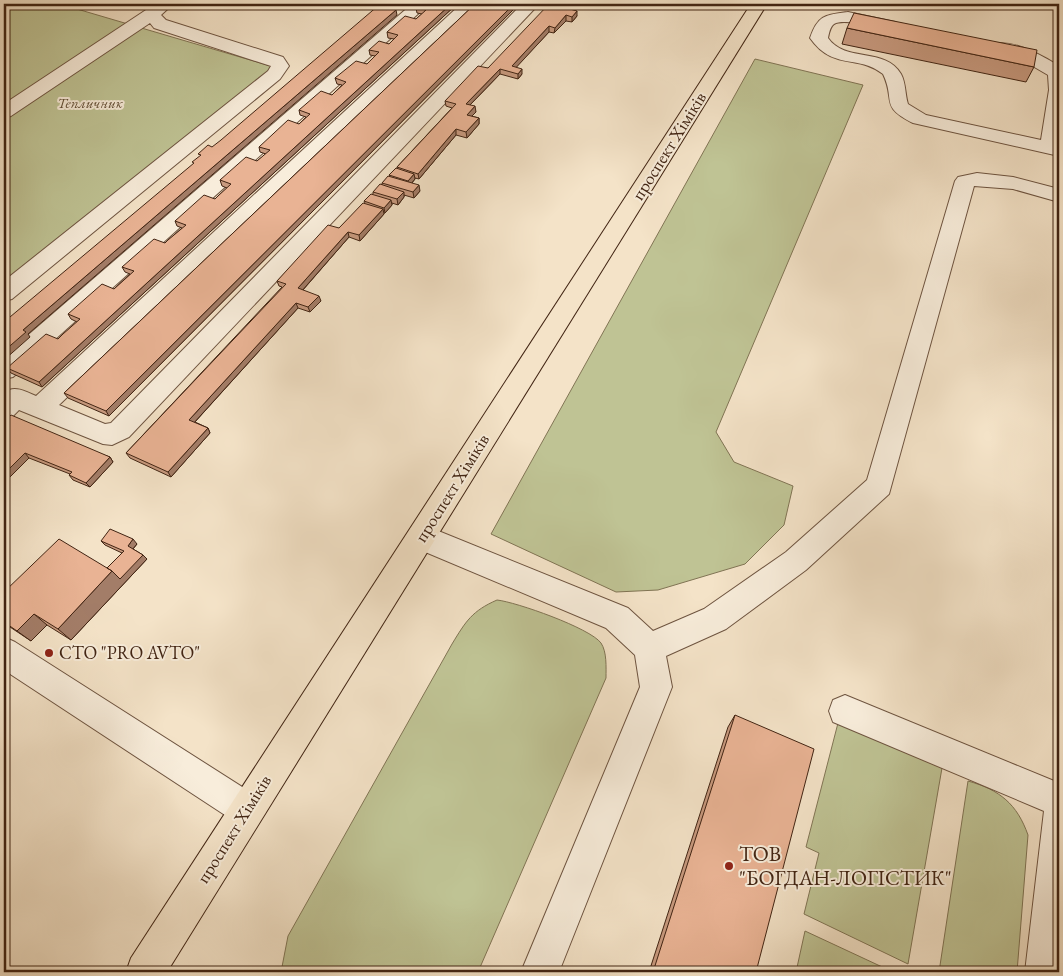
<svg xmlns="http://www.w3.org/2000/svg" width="1063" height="976" viewBox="0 0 1063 976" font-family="'EB Garamond',serif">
<rect width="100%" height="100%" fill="#f4e3c8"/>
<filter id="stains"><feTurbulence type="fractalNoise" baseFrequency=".004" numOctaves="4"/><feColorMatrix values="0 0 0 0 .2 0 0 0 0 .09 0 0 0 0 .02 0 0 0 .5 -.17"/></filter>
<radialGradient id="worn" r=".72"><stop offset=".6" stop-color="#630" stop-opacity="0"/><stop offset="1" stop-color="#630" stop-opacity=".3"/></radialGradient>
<!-- green -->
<path fill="#bfc394" stroke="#807454" d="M4 4H60L274 67 4 284Z
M755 59 863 85 716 432 734 462 793 486 784 525 745 564 658 590 616 592 491 534Z
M497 600C516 602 590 628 601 643 607 652 606 667 606 678L478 972H281L288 936 452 644C466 621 472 611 497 600Z
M838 723 942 768 908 964 804 914 819 853 806 847Z
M968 781C1000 790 1017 804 1028 835L1017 972H939Z
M805 931 893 972H796Z"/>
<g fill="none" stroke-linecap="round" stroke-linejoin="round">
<defs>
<path id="minor" d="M155 4H173L161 15 166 20 283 57 289 66 280 79 12 299 4 301V281L268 71 271 66 154 28 150 23 11 116 4 118V104Z
M412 4H429L13 377 4 379V356Z
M461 4H478L59 405 105 424 111 423 522 4H539L129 437 112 445 103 444 19 410 13 416 4 419V393C14 385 24 391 36 396Z
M848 12 895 22 897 26 895 30 889 31C877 28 845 18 834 24 830 27 829 33 828 38 845 63 886 47 901 74 906 83 905 95 908 104L926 115 1041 140 1049 90 1048 75 1024 61 994 52 991 48 994 44C1014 39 1043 56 1059 66V156L913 123C879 106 896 101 883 74 858 54 833 71 810 38 818 15 825 15 848 12Z
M977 173 1013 177 1059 189V202L1013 189 974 186 889 494 806 570 726 629 666 656 672 687 559 972H521L640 687 635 655 606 628 411 546 407 537 411 528 421 525 431 528 628 608 653 631 704 609 786 552 867 480 955 181 958 177Z
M4 637 15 642 258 797 263 809 258 821 246 826 234 821 4 670Z
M845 695 1059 783V972H1025L1044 811 833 722 829 711 833 700Z"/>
<path id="major" d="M751 4H767L167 972H126L131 958Z"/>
</defs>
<!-- minor casing -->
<use href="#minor" stroke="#6e5440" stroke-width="2"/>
<!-- major casing -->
<use href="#major" stroke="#412413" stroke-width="2"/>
<!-- minor -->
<use href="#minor" fill="#f8eddb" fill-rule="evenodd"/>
<!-- major -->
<use href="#major" fill="#f4e3c8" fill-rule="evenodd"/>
</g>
<!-- wall -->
<path fill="#c89a7f" stroke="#412413" d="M421 4H457L42 387 11 373 7 368 58 339 77 322 71 319 68 314 114 289 130 274 125 272 122 267 165 243 182 228 177 226 175 221 215 199 227 188 222 186 220 180 257 161 266 154 260 152 259 147 299 124 306 117 300 115 299 110 332 95 342 85 337 84 335 78 367 64 375 56 370 55 369 50 389 44 394 39 388 38 387 32 416 19 422 14 417 13 416 8Z
M475 4H519L109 416 68 398 64 393Z
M573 10 577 16 572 22 566 21 554 33 549 32 516 67 522 74 518 79 500 74 470 105 476 112 471 116 479 118V124L467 138 456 135 419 179 415 178V179L412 183 420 191 414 198 404 195V197L398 205 392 203V205L385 213H384V214L360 241 349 237 303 290 321 301 310 312 298 308 195 422 208 428 210 433 171 477 130 458 126 453 282 287 279 286 277 281 339 228 365 203 364 201 373 194V192L382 185V183L397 168V167L452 108 446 106 445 101 488 68Z
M847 28 1034 67 1026 82 842 44Z
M4 422 110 457 113 462 90 487 73 480 69 475 70 474 29 458 4 483Z
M101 541 137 544 133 549 143 555 147 559 71 640 47 625 31 641 4 623V592L107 568 122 553 105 545Z
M735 715 756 972H649L728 727Z"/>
<!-- shaded-wall -->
<path fill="#a37d68" stroke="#412413" d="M451 4H457L42 387 39 382Z
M514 4H519L109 416 106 411Z
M574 4H578L570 14V9Z
M396 10 397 15 28 334 30 337 4 360V351L23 330Z
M577 11V16L572 22V17Z
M566 15V21L554 33 555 28Z
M549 26V32L512 72V66Z
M500 69V74L466 109V104Z
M522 69V74L518 79V74Z
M475 106 476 112 467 121V115Z
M479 118V124L467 138 466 132Z
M456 129V135L419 179 418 174Z
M414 174 415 179 409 186 408 181Z
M419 185 420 191 414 198 413 192Z
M404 192V197L398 205 397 199Z
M391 200 392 205 385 213 384 208Z
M383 209 384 214 360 241 359 235Z
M348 232 349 237 300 293 298 288Z
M319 296 321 301 310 312 308 307Z
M296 303 298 308 192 425 189 420Z
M208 428 210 433 171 477 168 472Z
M25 453 29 458 4 483V474Z
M110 457 113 462 90 487 86 483Z
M133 539 137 544 131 551 128 546Z
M143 555 147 559 71 640 58 629 112 571Z
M34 614 47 625 31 641 17 631Z"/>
<!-- building -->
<path fill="#e9b394" stroke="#412413" d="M421 4H451L39 382 7 368 46 334 58 339 63 334 80 319 68 314 102 284 114 289 134 271 122 267 154 239 165 243 168 240 186 225 175 221 204 195 215 199 218 196 231 184 220 180 246 157 257 161 270 150 259 147 288 120 299 124 310 114 299 110 321 91 332 95 335 92 346 82 335 78 356 61 367 64 379 52 369 50 379 41 389 44 398 35 387 32 405 16 416 19 426 10 416 8Z
M475 4H514L106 411 64 393Z
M549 4H574L570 9 577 11 572 17 566 15 555 28 549 26 512 66 522 69 518 74 500 69 466 104 475 106 467 115 479 118 466 132 456 129 418 174 397 167 456 104 445 101 478 66 488 68Z
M379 5 396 10 23 330 26 332 4 351V322L194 163 192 162 201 155 198 154 208 145 212 147 221 140Z
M854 13 1037 50 1034 67 847 28Z
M396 168 414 174 408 181 389 175Z
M388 176 419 185 413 192 382 183Z
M380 184 404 192 397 199 373 192Z
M371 194 391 200 384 208 364 201Z
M363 203 383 209 359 235 348 232 298 288 319 296 308 307 296 303 189 420 208 428 168 472 126 453 286 284 277 281 328 225 339 228Z
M11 415 110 457 86 483 69 475 72 472 25 453 4 474V422Z
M110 529 133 539 128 546 143 555 120 579 112 571 107 568 124 551 101 541Z
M59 539 112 571 58 629 34 614 17 631 4 622V592Z
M735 715 814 749 756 972H653Z"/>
<!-- markers -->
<g fill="#8f2418" stroke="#f8eddb" stroke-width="2">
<circle cx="49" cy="653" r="5"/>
<circle cx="729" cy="866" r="5"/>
</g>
<g text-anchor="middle" stroke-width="4" stroke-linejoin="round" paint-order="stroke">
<!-- far-park labels -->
<g font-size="15" font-style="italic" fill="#604c33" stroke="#f8eddb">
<text x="90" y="108">Тепличник</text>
</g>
<!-- street labels -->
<g font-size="18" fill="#412413" stroke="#f8eddb">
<text transform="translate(669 146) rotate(-58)" y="6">проспект Хіміків</text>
<text transform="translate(452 488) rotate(-58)" y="6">проспект Хіміків</text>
<text transform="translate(234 829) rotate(-58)" y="6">проспект Хіміків</text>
</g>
<!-- poi labels -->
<g font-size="18" fill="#412413" stroke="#f8eddb" text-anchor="start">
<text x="59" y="659">СТО "PRO AVTO"</text>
</g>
<!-- near-poi labels -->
<g font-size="21" fill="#412413" stroke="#f8eddb" text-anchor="start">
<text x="739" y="861">ТОВ<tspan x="739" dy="24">"БОГДАН-ЛОГІСТИК"</tspan></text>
</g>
</g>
<!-- margin -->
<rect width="1063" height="976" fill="none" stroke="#f4e3c8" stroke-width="20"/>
<rect x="5" y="5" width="1053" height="966" fill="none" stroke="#412413" stroke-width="2.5"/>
<rect x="10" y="10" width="1043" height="956" fill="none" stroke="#412413"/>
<rect width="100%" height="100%" filter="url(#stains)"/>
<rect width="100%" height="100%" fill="url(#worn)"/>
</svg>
